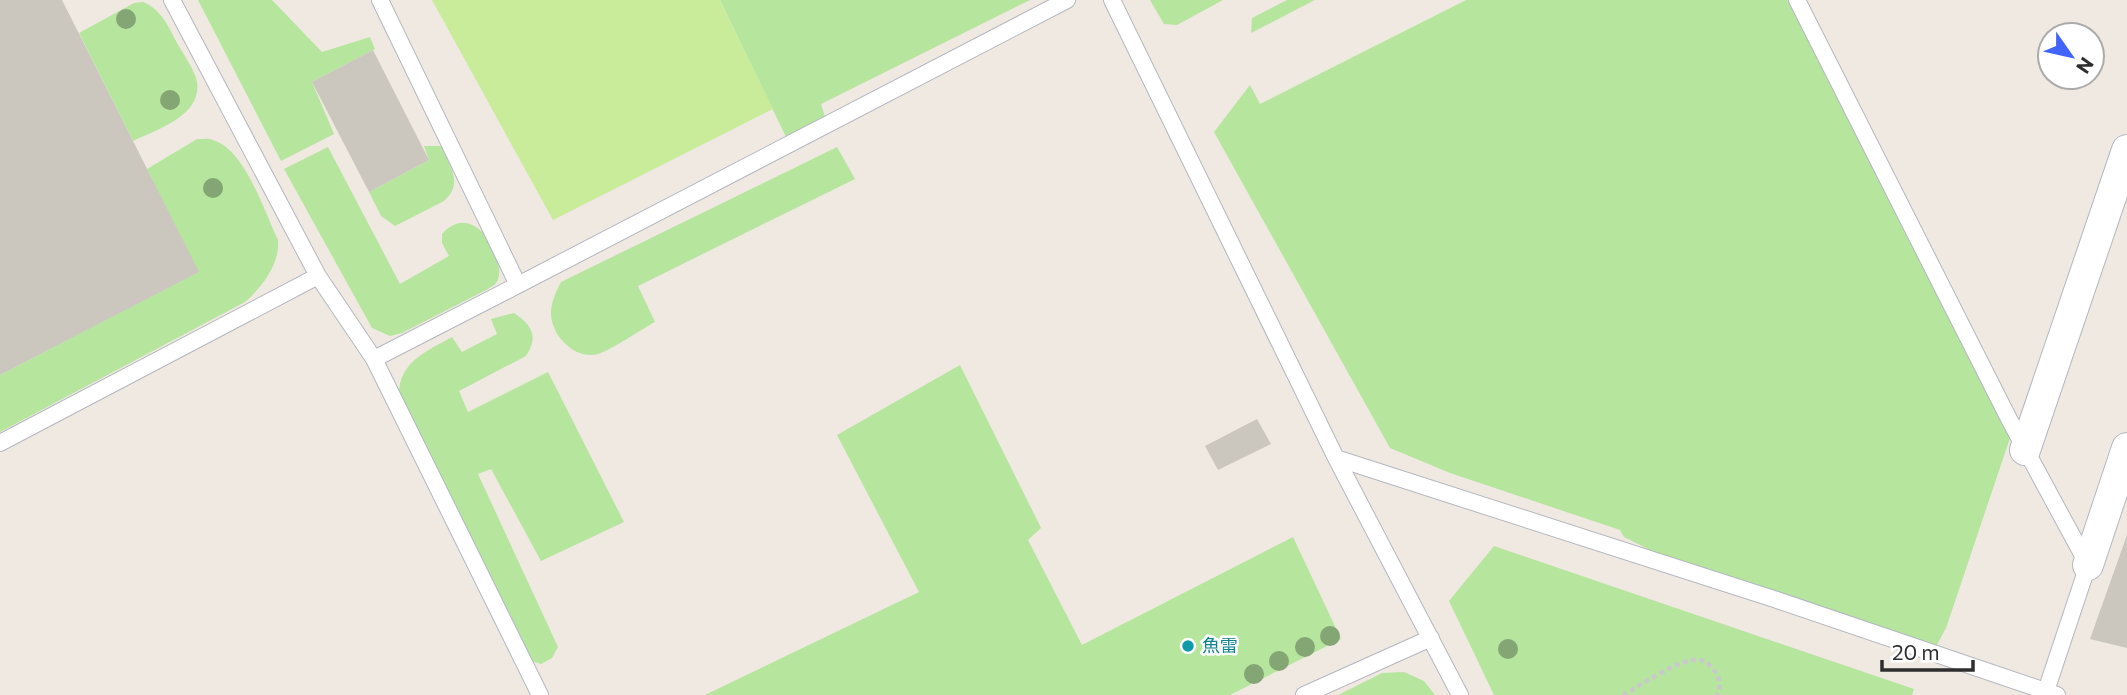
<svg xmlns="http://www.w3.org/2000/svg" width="2127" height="695" viewBox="0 0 2127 695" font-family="Commissioner,'Noto Sans JP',sans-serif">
<rect width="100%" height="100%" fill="#efe9e1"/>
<!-- green -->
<path fill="#b6e59e" d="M198 0H272L322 52 370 37 375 49 312 82 334 134 281 161Z
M720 0H1030L821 104 825 117 787 139Z
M1150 0H1223L1177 25 1164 24Z
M1287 0H1315L1251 33 1252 18Z
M1466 0H1787L1827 73 2010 438 1946 628 1934 650 1658 554 1624 537 1620 530 1450 473 1390 448 1214 132 1250 85 1260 104Z
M143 2C162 10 168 26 177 43 183 54 195 70 197 82 202 116 157 129 133 141L79 33 134 3Z
M197 139C202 139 209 138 213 140 245 149 265 213 278 240 280 264 262 287 245 302L0 432V375L198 272 147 169Z
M424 146H441C450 167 464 183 444 201L395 226 381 216 369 192 429 160Z
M328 147 400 284 449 256 442 243V234C476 196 510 265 496 283 494 286 490 287 488 289L402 333 390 336 372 328 284 169Z
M837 147 855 179 638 286 655 322C640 330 613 349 598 354 574 360 551 335 551 313 551 302 556 292 561 282Z
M514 313C532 325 539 336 526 356L459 391 468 412 548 372 624 522 541 561 491 469 478 474 558 647 552 658 541 664 528 660 399 394C399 362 427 351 452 337L462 352 497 334 491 319Z
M960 365 1041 528 1028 540 1082 645 1293 537 1341 639 1230 695H705L919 592 837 435Z
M1494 546 1914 689 1912 695H1494L1449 601Z
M1404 672 1424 681 1435 695H1338L1382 673Z"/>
<!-- pitch -->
<path fill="#c9ec9a" d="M432 0H720L773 109 553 220Z"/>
<!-- building -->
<path fill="#cbc7bf" d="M0 0H62L199 272 0 375Z
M373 50 429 160 369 192 312 82Z
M1257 419 1271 444 1218 470 1205 446Z
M2127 535V648L2090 639Z"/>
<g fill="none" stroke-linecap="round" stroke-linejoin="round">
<defs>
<path id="service" d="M172 0 318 276 374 359 540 695
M1112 0 1336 458 1460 695
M1797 0 2009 419 2088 565 2046 691
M518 285 1067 0
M374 359 518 285 380 0
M0 443 318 276
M1336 458 1774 599 2057 695
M1304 695 1431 638"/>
<path id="minor" d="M2025 450 2127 150
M2088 565 2127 448"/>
</defs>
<!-- service casing -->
<use href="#service" stroke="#b4b7c1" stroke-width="18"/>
<!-- minor casing -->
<use href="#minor" stroke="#b4b7c1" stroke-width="32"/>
<!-- path -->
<path stroke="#c9c9c9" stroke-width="4.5" stroke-dasharray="5 3.5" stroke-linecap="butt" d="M1623 695C1639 686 1682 657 1699 660 1704 660 1710 665 1713 669 1720 676 1721 686 1717 695"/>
<!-- service -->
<use href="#service" stroke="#fff" stroke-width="16"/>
<!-- minor -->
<use href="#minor" stroke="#fff" stroke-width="30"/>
</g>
<!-- trees -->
<g fill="#84a574">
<circle cx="126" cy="19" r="10"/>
<circle cx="170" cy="100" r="10"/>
<circle cx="213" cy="188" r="10"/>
<circle cx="1330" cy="636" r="10"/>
<circle cx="1305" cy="647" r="10"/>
<circle cx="1508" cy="649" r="10"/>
<circle cx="1279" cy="661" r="10"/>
<circle cx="1254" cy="674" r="10"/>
</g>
<!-- markers -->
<circle fill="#0f9aa8" stroke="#fff" stroke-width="2.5" cx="1188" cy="646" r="7"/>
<g text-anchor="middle" stroke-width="5" stroke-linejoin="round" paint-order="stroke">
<!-- culture labels -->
<g font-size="18" fill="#0d838f" stroke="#fff" text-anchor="start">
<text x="1202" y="652">魚雷</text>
</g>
</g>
<!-- north arrow -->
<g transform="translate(2071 56) rotate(124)"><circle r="33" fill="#ffffff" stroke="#ababab" stroke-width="2"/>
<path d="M0-5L12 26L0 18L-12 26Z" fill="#4264fb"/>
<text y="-10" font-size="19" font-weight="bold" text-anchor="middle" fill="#2e2e2e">N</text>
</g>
<!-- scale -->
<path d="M1882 660v10h91v-10" fill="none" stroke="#2e2e2e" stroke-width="3.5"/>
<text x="1892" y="660" font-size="21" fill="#2e2e2e" stroke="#ffffff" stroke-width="5" paint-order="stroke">20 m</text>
</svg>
